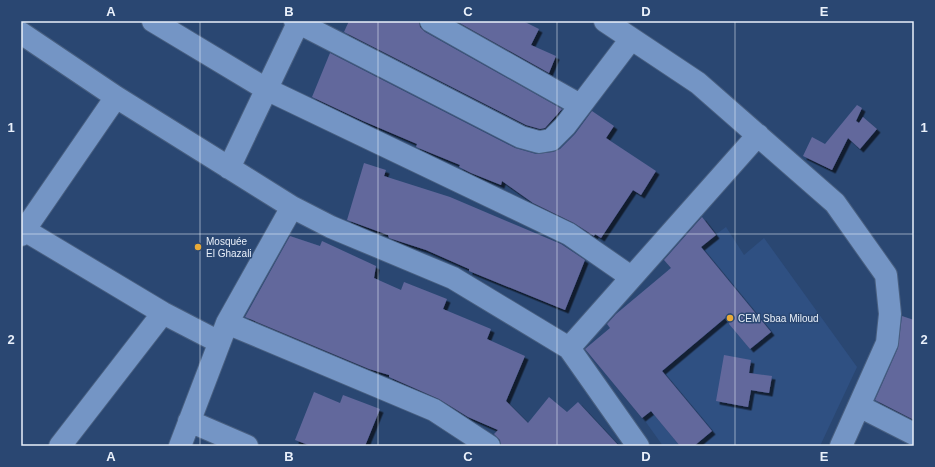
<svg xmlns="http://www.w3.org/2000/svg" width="935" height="467" viewBox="0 0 935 467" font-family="Helvetica,sans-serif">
<defs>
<filter id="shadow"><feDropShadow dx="3.5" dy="3.5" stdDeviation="0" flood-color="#0009"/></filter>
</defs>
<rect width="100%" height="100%" fill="#2a4772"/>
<!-- built -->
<path fill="#2f5082" d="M726 227 744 255 764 238 857 367 820 446H663L608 369 669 269Z"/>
<!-- building -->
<path fill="#62689c" filter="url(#shadow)" d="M349 21H419L420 27 425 32 562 109 545 128 540 129 526 125 344 32Z
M456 21H523L539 29 531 45 556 56 549 73Z
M330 53 515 148 536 154 553 152 560 149 575 134 592 111 614 126 606 138 656 171 641 195 633 190 601 238 595 234 594 236 574 223 533 203 502 181 501 185 471 173 459 167 460 165 416 147 417 144 363 121 312 97Z
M857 105 862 108 856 121 859 123 863 117 877 129 860 149 848 138 832 170 803 156 812 137 825 144Z
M364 163 386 170 384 176 450 197 561 244 585 260 565 310 469 271V269L426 250 389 238 388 235 347 220Z
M702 217 716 235 701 247 771 332 750 349 729 324 731 313 662 371 712 431 694 446H680L651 411 642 418 585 349 610 328 607 324 616 314 671 268 664 260Z
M290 236 320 246 322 241 376 266 374 278 401 290 404 282 447 299 443 309 491 329 487 339 525 356 506 401 528 423 549 397 567 412 578 402 619 446H501L500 440 494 434 498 430 468 417 439 399 389 377V375L369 369 245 317Z
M902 316 914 320V420L875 400 898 348Z
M724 355 751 360 749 373 772 376 769 393 751 390 748 407 716 401Z
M314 392 340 403 343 395 380 409 365 446H311L295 440Z"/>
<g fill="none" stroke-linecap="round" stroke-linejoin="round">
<defs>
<path id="minor" d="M153 21 266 89 569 234 631 277
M295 21 521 137 539 142 551 140 565 126 631 39
M431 21 580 105
M605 21 698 83 835 203 886 275 890 314 887 343 841 446
M21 33 116 97 292 207 331 227 453 278 569 348 638 446
M229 168 299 21
M21 228 163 313 219 342
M21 235 116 97
M227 323 434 410 489 446
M569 348 758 135
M859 406 914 434
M189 421 247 446
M60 446 163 313
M180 446 227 323 292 207"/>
</defs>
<!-- minor casing -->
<use href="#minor" stroke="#485f80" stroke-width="24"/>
<!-- minor -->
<use href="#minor" stroke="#7495c5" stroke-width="22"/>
</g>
<!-- grid -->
<path fill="none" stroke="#e9f0fa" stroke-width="1" stroke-opacity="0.55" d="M200 21V446M378 21V446M557 21V446M735 21V446M21 234H914"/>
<!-- markers -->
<g fill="#e9ab38" stroke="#2a4772" stroke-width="1.5">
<circle cx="198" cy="247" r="4"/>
<circle cx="730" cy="318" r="4"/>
</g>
<g text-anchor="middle" stroke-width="3" stroke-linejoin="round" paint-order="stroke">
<!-- poi labels -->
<g font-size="10" fill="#e9f0fa" stroke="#2a4772" text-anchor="start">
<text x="206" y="245">Mosquée<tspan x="206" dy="12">El Ghazali</tspan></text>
<text x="738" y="322">CEM Sbaa Miloud</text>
</g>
</g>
<!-- border -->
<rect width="935" height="467" fill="none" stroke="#2a4772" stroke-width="44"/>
<rect x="22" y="22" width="891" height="423" fill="none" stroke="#e9f0fa" stroke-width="1.5"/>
<g font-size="13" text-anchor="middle" font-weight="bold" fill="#e9f0fa">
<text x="111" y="16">A</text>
<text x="289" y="16">B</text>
<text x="468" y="16">C</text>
<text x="646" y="16">D</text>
<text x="824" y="16">E</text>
<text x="11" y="132">1</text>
<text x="924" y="132">1</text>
<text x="11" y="344">2</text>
<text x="924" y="344">2</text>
<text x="111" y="461">A</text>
<text x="289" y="461">B</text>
<text x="468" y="461">C</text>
<text x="646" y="461">D</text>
<text x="824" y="461">E</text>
</g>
</svg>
